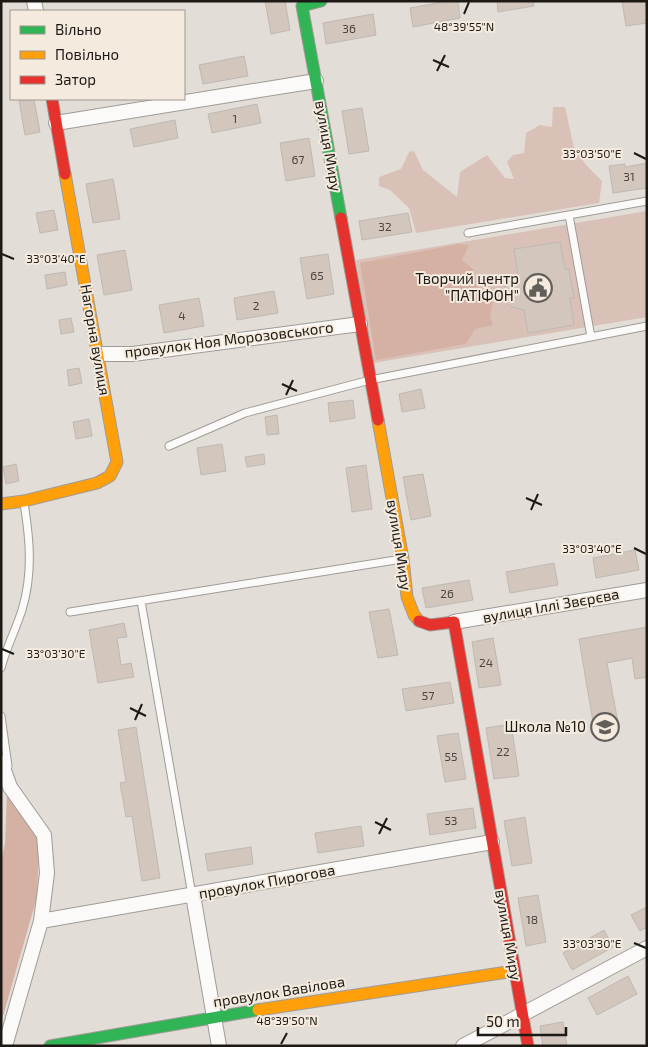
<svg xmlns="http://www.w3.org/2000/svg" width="648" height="1047" viewBox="0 0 648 1047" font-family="'Exo 2',sans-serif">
<rect width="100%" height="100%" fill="#e2ddd6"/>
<!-- green -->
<path fill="#dac1b8" d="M553 107H565L574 148 586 165 602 181 599 203 416 233 409 208 390 190 379 186V177L401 169 409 152 414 151 423 170 457 197 460 172 487 155 505 178 514 179 507 162 513 155 524 153 526 133 540 125 552 127Z
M647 211V317L373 363 356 260Z"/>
<!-- forest -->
<path fill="#d5b1a4" d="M459 244 469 245 462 260 473 269 479 292 494 297 490 316 493 325 475 329 466 344 376 360 360 263Z
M7 794 39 841 37 897 1 1023V860L5 844Z"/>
<!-- building -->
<path fill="#d2c6bd" stroke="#beb9b4" d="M265 1H285L290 30 271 34Z
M448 1H458L460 18 413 27 410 8Z
M497 1H533L534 6 498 12Z
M622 1H647V23L626 26Z
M373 14 376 35 326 44 323 23Z
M244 56 248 76 203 84 199 65Z
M30 99H34L40 132 25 135 19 101Z
M257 104 261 123 212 133 208 114Z
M362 108 369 151 349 154 342 111Z
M175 120 178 138 134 147 130 129Z
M309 138 315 176 286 181 280 143Z
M647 163V188L613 193 609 166 625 164V167Z
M113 179 120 219 93 223 86 184Z
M54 210 58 230 40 233 36 213Z
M408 213 412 232 362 240 359 221Z
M560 242 565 269H569L574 298H570L574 325 528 333 524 310 511 307 505 301 503 294 506 283 518 275 514 249Z
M125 250 132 290 104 295 97 255Z
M328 254 334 294 307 299 300 258Z
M65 272 67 285 47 289 45 275Z
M274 291 278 313 237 320 234 298Z
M199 298 204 326 164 333 159 305Z
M71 318 74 332 61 334 59 320Z
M79 368 82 383 69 386 67 370Z
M421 389 425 408 402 412 399 394Z
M353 400 355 418 330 422 328 403Z
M277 415 279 434 267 435 265 417Z
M89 419 92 436 76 439 73 422Z
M222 444 226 471 201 475 197 448Z
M264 454 265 464 247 467 245 457Z
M16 464 19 481 6 484 3 467Z
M366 465 372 509 352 512 346 468Z
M423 474 431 516 411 520 403 477Z
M635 550 639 570 596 578 593 558Z
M554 563 558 585 510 593 506 572Z
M469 580 473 600 426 608 422 588Z
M389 609 398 655 378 658 369 612Z
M124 623 127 637 117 638 121 665 131 663 134 677 98 683 89 630Z
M647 627V677L635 679 632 658 607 663 618 723 594 728 579 639Z
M493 638 501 685 479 688 472 642Z
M450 682 454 703 406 711 402 689Z
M511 724 519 776 494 779 486 728Z
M136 727 160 878 142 881 132 816 126 817 120 783 126 782 118 730Z
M458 733 466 779 445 782 437 736Z
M473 808 476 828 430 835 427 814Z
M525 817 532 863 512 866 504 821Z
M361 826 364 846 318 853 315 833Z
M251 847 253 864 208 871 205 854Z
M538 895 546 942 526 946 518 898Z
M647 907V927L640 931 631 915Z
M604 930 613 947 572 970 563 953Z
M628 976 637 994 597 1015 588 998Z
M563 1022 567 1046H543L540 1026Z"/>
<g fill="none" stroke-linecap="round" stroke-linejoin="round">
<defs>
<path id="lane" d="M569 215 591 337
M468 233 647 201
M169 446 245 413 370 380 647 326
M141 601 192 895
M70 612 402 559
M1 668C6 648 16 629 22 610 33 574 30 540 24 503
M1 716 8 766"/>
<path id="street" d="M34 1 36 11
M56 123 316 81
M98 354H133L360 324
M454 622 647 590
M1 762 10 787 44 835 47 873 41 921 5 1046
M193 895 219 1046
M41 921 492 842
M463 1046 647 948"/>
<path id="fast" d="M321 1 302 6 341 218
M50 1046 258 1010"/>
<path id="slow" d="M378 420 403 559 407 597 414 615 419 621
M1 504 24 501 97 483 110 476 117 462 65 174
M258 1010 514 971"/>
<path id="jam" d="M52 99 65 174
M341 218 378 420
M419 621 430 625 454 622 528 1046"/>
</defs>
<!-- lane casing -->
<use href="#lane" stroke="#9f9b96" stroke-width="9"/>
<!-- street casing -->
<use href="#street" stroke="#9f9b96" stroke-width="16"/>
<!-- fast casing -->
<use href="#fast" stroke="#9f9b96" stroke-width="13"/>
<!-- slow casing -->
<use href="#slow" stroke="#9f9b96" stroke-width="13"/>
<!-- jam casing -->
<use href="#jam" stroke="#9f9b96" stroke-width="13"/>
<!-- lane -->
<use href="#lane" stroke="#fbfaf9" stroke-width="7"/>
<!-- street -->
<use href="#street" stroke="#fbfaf9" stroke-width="14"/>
<!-- fast -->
<use href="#fast" stroke="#30b455" stroke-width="11"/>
<!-- slow -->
<use href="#slow" stroke="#ff9f0a" stroke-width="11"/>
<!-- jam -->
<use href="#jam" stroke="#e5322d" stroke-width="11"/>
</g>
<!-- ticks -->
<path fill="none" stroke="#1d1915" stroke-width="2" d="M464 14 469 2M433 60 449 67M437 71 445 55M634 153 646 159M2 254 14 259M282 384 297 391M286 395 293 380M526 498 542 505M531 510 538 494M634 548 646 554M2 649 14 654M130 708 146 716M135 720 142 704M375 822 391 830M379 834 387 818M634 943 646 948M281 1044 287 1033"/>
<!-- icons -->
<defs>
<symbol id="civic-ring" viewBox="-11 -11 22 22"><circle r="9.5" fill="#f4ebde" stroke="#625e59" stroke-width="1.5"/><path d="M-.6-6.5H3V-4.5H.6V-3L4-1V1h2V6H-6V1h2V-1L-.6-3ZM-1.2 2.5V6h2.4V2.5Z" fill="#625e59"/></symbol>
<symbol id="school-ring" viewBox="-11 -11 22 22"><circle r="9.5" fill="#f4ebde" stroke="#625e59" stroke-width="1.5"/><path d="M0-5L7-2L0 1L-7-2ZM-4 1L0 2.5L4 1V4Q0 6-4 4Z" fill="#625e59"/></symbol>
</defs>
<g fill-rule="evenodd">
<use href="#civic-ring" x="522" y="272" width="32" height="32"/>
<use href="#school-ring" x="589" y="711" width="32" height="32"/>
</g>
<g text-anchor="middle" stroke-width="4" stroke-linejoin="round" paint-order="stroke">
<!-- number labels -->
<g font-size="12" fill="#4b4540">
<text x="349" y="33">36</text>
<text x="235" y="123">1</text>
<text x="298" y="164">67</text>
<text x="629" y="181">31</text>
<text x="385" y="231">32</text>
<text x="317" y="280">65</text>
<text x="256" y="310">2</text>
<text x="182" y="320">4</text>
<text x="447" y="598">26</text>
<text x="486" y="667">24</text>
<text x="428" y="700">57</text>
<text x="503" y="756">22</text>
<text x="451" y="761">55</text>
<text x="451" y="825">53</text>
<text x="532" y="924">18</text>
</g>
<!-- street labels -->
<g font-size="15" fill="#1d1915" stroke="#f4ebde">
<text transform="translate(328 146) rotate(80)" y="5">вулиця Миру</text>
<text transform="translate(95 340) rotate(80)" y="5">Нагорна вулиця</text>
<text transform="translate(229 340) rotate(-7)" y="5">провулок Ноя Морозовського</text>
<text transform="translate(399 545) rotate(81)" y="5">вулиця Миру</text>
<text transform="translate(551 606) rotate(-10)" y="5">вулиця Іллі Звєрєва</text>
<text transform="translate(267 882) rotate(-10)" y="5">провулок Пирогова</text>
<text transform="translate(508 935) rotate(80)" y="5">вулиця Миру</text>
<text transform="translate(279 992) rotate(-9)" y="5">провулок Вавілова</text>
</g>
<!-- poi labels -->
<g font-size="15" fill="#1d1915" stroke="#f4ebde" text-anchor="end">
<text x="519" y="284">Творчий центр<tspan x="519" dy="17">"ПАТІФОН"</tspan></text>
<text x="586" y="732">Школа №10</text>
</g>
</g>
<g font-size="12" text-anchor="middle" fill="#1d1915" stroke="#f4ebde" stroke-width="4" stroke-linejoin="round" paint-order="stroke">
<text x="464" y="31">48°39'55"N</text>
<text x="592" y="158">33°03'50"E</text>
<text x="56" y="263">33°03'40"E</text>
<text x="592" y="553">33°03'40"E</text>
<text x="56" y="658">33°03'30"E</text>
<text x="592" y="948">33°03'30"E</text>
<text x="287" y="1025">48°39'50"N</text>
</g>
<!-- border -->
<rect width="648" height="1047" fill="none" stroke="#1d1915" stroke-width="5"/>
<!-- legend -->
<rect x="10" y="10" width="175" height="90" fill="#f4ebde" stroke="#9e978e"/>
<rect x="20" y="26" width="25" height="8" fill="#30b455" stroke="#9e978e"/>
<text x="55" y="35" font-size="15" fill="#1d1915">Вільно</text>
<rect x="20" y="51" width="25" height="8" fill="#ff9f0a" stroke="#9e978e"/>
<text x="55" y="60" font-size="15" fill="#1d1915">Повільно</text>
<rect x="20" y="76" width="25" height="8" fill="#e5322d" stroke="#9e978e"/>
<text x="55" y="85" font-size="15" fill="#1d1915">Затор</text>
<!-- scale -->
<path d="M478 1027v8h88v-8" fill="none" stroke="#1d1915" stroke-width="2.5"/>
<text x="486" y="1027" font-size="15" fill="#1d1915" stroke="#f4ebde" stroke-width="4" paint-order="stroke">50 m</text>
</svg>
